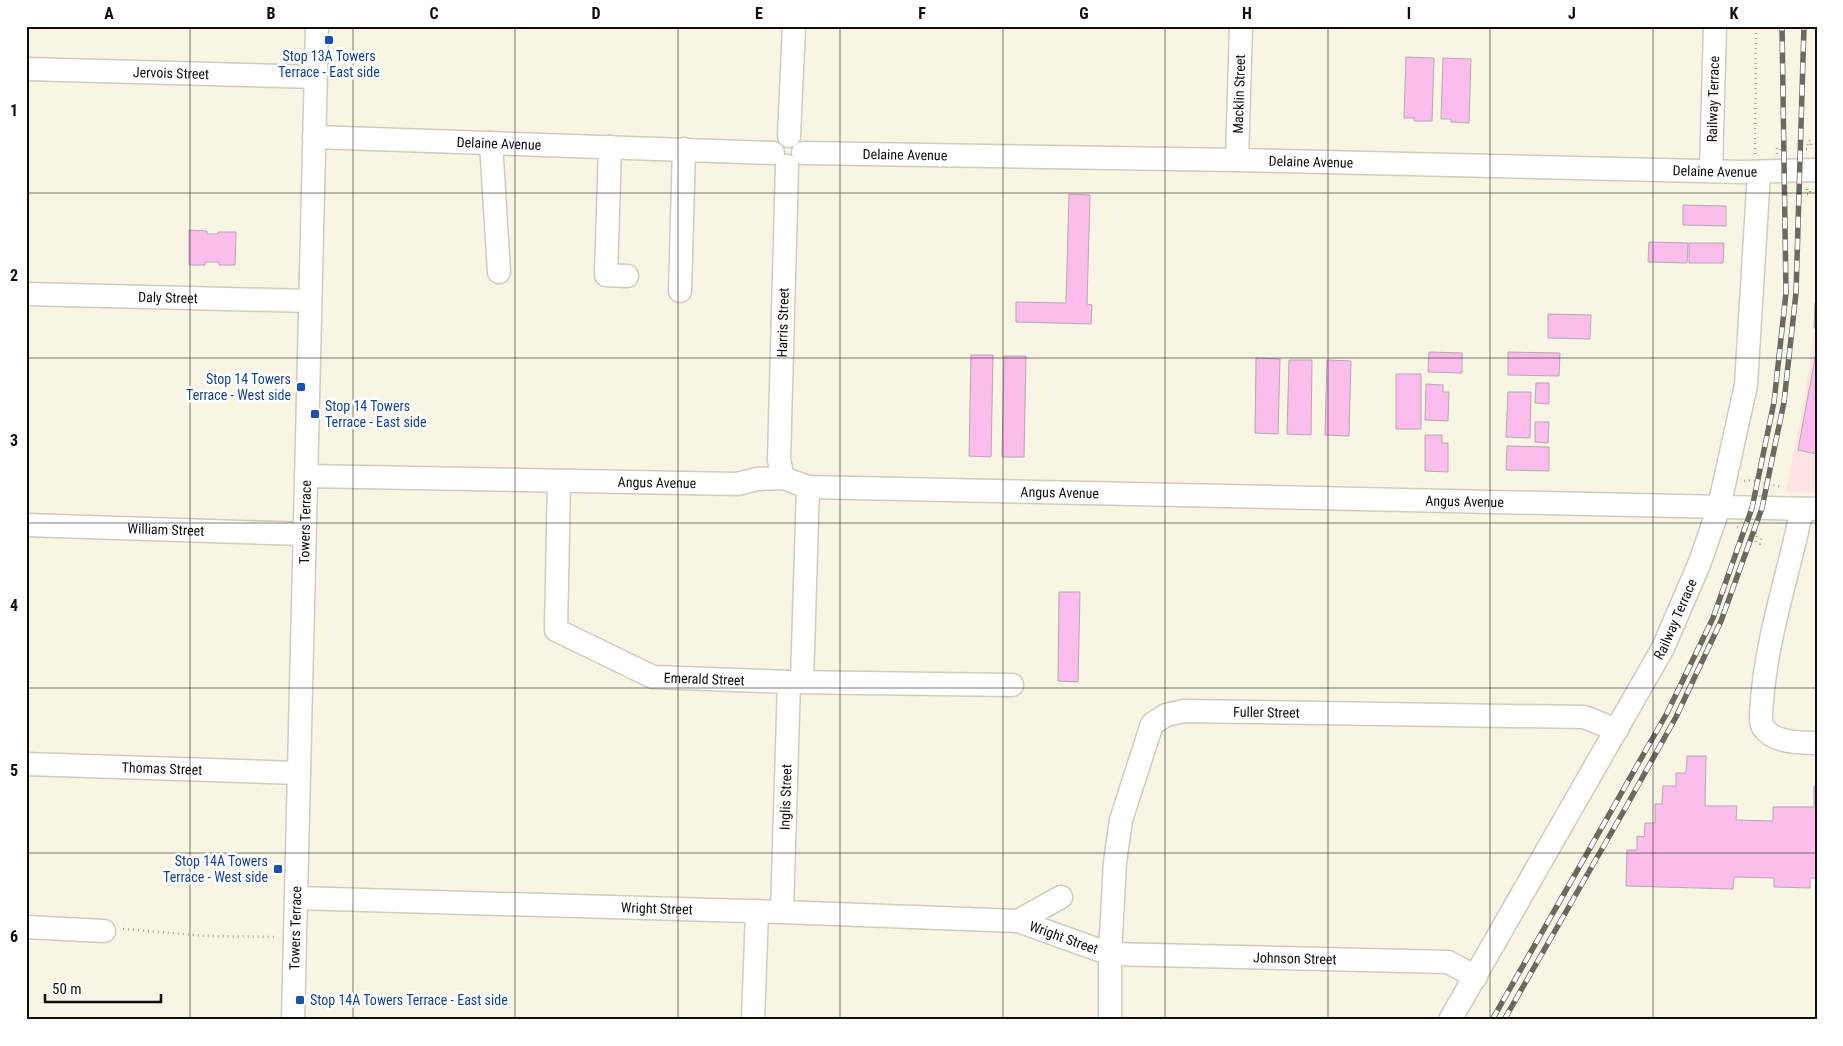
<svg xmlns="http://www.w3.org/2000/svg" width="1843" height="1046" viewBox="0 0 1843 1046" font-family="'Roboto Condensed',sans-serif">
<rect width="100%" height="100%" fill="#f8f5e5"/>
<!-- industrial -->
<path fill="#fee3e1" d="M1817 316V493L1786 492 1804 402Z"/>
<!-- building -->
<path fill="#fbbdec" stroke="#b6a8b2" d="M1406 57 1434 58 1432 121H1414V118H1404Z
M1443 58 1471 59 1469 123 1451 122V119H1441Z
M1069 194 1090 195 1087 304 1092 305 1091 324 1016 322V302L1066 303Z
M1683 205 1726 206V226L1683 225Z
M189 230 207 231V234H218V232H236L235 265H219V262H205V265H189Z
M1649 242 1688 243 1687 263 1648 262Z
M1689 243H1724L1723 263H1689Z
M1815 303H1817V328H1814Z
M1548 314 1591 315 1590 339 1548 338Z
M1817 347V454L1798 450Z
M1429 352 1462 353V373L1428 372Z
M1508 352 1560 353 1559 376 1508 375Z
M971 355H993L991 457 969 456Z
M1004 356H1026L1024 457H1002Z
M1256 358 1280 359 1278 434 1255 433Z
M1289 360H1312L1311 435 1287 434Z
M1327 360 1351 361 1349 436 1325 435Z
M1396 374H1421V429H1396Z
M1536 383H1549V404L1535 403Z
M1426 384 1443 385V392H1449L1448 421 1425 420Z
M1508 392H1531L1530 438 1506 437Z
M1535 422H1549L1548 443 1535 442Z
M1425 435H1442V443H1448V472L1425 471Z
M1507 446 1549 447V471L1506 470Z
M1059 592H1080L1078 682 1058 681Z
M1687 756H1706L1705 806H1737L1736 820 1773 821V807H1814V786H1817V878H1810V888L1774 887V878L1734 877 1733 889 1626 886 1627 850H1637V836L1644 837 1645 823H1655V804H1662L1663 786H1676V773H1686Z"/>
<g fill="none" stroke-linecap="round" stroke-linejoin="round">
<defs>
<g id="minor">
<path id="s1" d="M26 69 315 77"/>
<path d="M789 136 794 26"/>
<path id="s2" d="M314 137 773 153"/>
<path d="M491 143 499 272"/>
<path d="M610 147 606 275 627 276"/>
<path id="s3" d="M803 153 1237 160 1742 172 1817 170"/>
<path id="s4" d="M1237 160 1241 26"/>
<path id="s5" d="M1711 171 1715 26"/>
<path d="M680 291 684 149"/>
<path id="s6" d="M26 294 310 301"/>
<path id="s7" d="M306 476 737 484 758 479 783 478 808 487 1817 509"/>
<path id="s8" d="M783 478 779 460 787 166"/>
<path id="s9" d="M559 481 556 630 653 677 789 682 1012 685"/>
<path d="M1802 509C1789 573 1767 635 1762 701 1762 709 1759 720 1763 727 1774 744 1800 742 1817 743"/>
<path id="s10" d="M26 525 304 534"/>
<path d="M802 682 808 487"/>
<path id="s11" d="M26 764 299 773"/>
<path id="s12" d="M296 898 782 912 1018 921 1110 954 1448 962 1476 977"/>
<path id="s13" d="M782 912 789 682"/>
<path d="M1018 921 1061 897"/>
<path d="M26 927 104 931"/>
<path id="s14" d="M293 1020 317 26"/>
<path d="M753 1020 757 911"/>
<path id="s15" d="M1110 1020V954L1115 862 1121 820 1152 724 1166 715 1184 711 1584 717 1617 730"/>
<path id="s16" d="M1450 1020 1663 648 1700 562 1719 507 1746 385 1759 172"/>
</g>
</defs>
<!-- minor casing -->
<use href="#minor" stroke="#cfccbd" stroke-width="25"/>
<!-- path -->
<path stroke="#a8a599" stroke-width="2.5" stroke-dasharray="1 4" stroke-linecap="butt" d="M1801 150 1807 149 1808 141H1811V149
M1755 154 1756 26
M1777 154V148H1780V153
M1807 189V194H1810V189
M1744 481 1750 480 1782 487
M1737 527 1758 533 1756 542 1760 544 1762 535
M123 929 206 936 277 937"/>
<!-- minor -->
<use href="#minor" stroke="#fff" stroke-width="22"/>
<defs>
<path id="rail" d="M1492 1020 1667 713 1713 618 1752 508 1774 402 1786 293 1782 26
M1504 1020 1626 807 1676 717 1721 621 1762 508 1784 402 1796 293 1804 26"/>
</defs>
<!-- rail casing -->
<use href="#rail" stroke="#6b6960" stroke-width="5.5"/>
<!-- rail -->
<use href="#rail" stroke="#fff" stroke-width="4" stroke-dasharray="11" stroke-linecap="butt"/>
</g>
<!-- grid -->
<path fill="none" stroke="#0f0e09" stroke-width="1" stroke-opacity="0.55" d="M190 26V1020M353 26V1020M515 26V1020M678 26V1020M840 26V1020M1003 26V1020M1165 26V1020M1328 26V1020M1490 26V1020M1653 26V1020M26 193H1817M26 358H1817M26 523H1817M26 688H1817M26 853H1817"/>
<!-- markers -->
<g fill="#1a4fb4" stroke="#fff" stroke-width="2">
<rect x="324" y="35" width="10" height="10" rx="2.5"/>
<rect x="296" y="382" width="10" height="10" rx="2.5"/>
<rect x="310" y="409" width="10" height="10" rx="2.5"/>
<rect x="273" y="864" width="10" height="10" rx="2.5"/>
<rect x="295" y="995" width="10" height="10" rx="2.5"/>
</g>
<g text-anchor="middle" stroke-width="5" stroke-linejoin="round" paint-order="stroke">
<!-- transit labels -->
<g font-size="14" fill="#164399" stroke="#fff" text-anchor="end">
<text x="329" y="61" text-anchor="middle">Stop 13A Towers<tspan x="329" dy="16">Terrace - East side</tspan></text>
<text x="291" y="384">Stop 14 Towers<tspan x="291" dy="16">Terrace - West side</tspan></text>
<text x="325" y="411" text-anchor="start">Stop 14 Towers<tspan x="325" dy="16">Terrace - East side</tspan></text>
<text x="268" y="866">Stop 14A Towers<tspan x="268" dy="16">Terrace - West side</tspan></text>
<text x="310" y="1005" text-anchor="start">Stop 14A Towers Terrace - East side</text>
</g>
<!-- street labels -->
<g font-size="14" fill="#0f0e09" stroke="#fff">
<text dy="5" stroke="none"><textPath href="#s1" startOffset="145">Jervois Street</textPath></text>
<text dy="5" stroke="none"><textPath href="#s4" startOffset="66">Macklin Street</textPath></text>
<text dy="5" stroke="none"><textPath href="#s5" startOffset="72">Railway Terrace</textPath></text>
<text dy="5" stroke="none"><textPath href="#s2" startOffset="185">Delaine Avenue</textPath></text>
<text dy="5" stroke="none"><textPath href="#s3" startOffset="102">Delaine Avenue</textPath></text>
<text dy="5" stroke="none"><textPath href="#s3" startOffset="508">Delaine Avenue</textPath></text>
<text dy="5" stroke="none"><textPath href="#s3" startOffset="912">Delaine Avenue</textPath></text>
<text dy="5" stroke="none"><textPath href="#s6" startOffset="142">Daly Street</textPath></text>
<text dy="5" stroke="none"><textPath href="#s8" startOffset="156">Harris Street</textPath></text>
<text dy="5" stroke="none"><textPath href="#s7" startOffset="351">Angus Avenue</textPath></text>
<text dy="5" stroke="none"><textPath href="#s7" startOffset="756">Angus Avenue</textPath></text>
<text dy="5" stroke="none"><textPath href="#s7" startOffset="1161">Angus Avenue</textPath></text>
<text dy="5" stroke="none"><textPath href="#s14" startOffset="498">Towers Terrace</textPath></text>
<text dy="5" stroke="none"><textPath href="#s10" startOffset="140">William Street</textPath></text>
<text dy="5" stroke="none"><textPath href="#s16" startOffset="460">Railway Terrace</textPath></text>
<text dy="5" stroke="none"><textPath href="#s9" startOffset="308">Emerald Street</textPath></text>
<text dy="5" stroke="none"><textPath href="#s15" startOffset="419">Fuller Street</textPath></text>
<text dy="5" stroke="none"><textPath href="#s11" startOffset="136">Thomas Street</textPath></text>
<text dy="5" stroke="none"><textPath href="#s13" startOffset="115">Inglis Street</textPath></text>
<text dy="5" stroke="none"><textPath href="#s12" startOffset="361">Wright Street</textPath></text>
<text dy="5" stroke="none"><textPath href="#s14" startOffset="92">Towers Terrace</textPath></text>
<text dy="5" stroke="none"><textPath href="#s12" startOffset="771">Wright Street</textPath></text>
<text dy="5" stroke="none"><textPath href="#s12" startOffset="1005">Johnson Street</textPath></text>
</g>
</g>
<!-- border -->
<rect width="1843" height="1046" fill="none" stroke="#ffffff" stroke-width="55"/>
<!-- scale -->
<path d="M45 994v8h116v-8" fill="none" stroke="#0f0e09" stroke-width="2.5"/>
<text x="52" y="994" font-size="15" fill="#0f0e09" stroke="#ffffff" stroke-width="4" paint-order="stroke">50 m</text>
<rect x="28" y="28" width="1788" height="990" fill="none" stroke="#0f0e09" stroke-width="2"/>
<g font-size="16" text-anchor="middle" font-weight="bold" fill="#0f0e09">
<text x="109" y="19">A</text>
<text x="271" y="19">B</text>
<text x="434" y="19">C</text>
<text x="596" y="19">D</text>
<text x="759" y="19">E</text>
<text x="922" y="19">F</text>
<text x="1084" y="19">G</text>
<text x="1247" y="19">H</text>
<text x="1409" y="19">I</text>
<text x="1572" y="19">J</text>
<text x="1734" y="19">K</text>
<text x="14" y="116">1</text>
<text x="14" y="281">2</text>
<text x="14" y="446">3</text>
<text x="14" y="611">4</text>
<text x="14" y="776">5</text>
<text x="14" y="942">6</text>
</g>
</svg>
